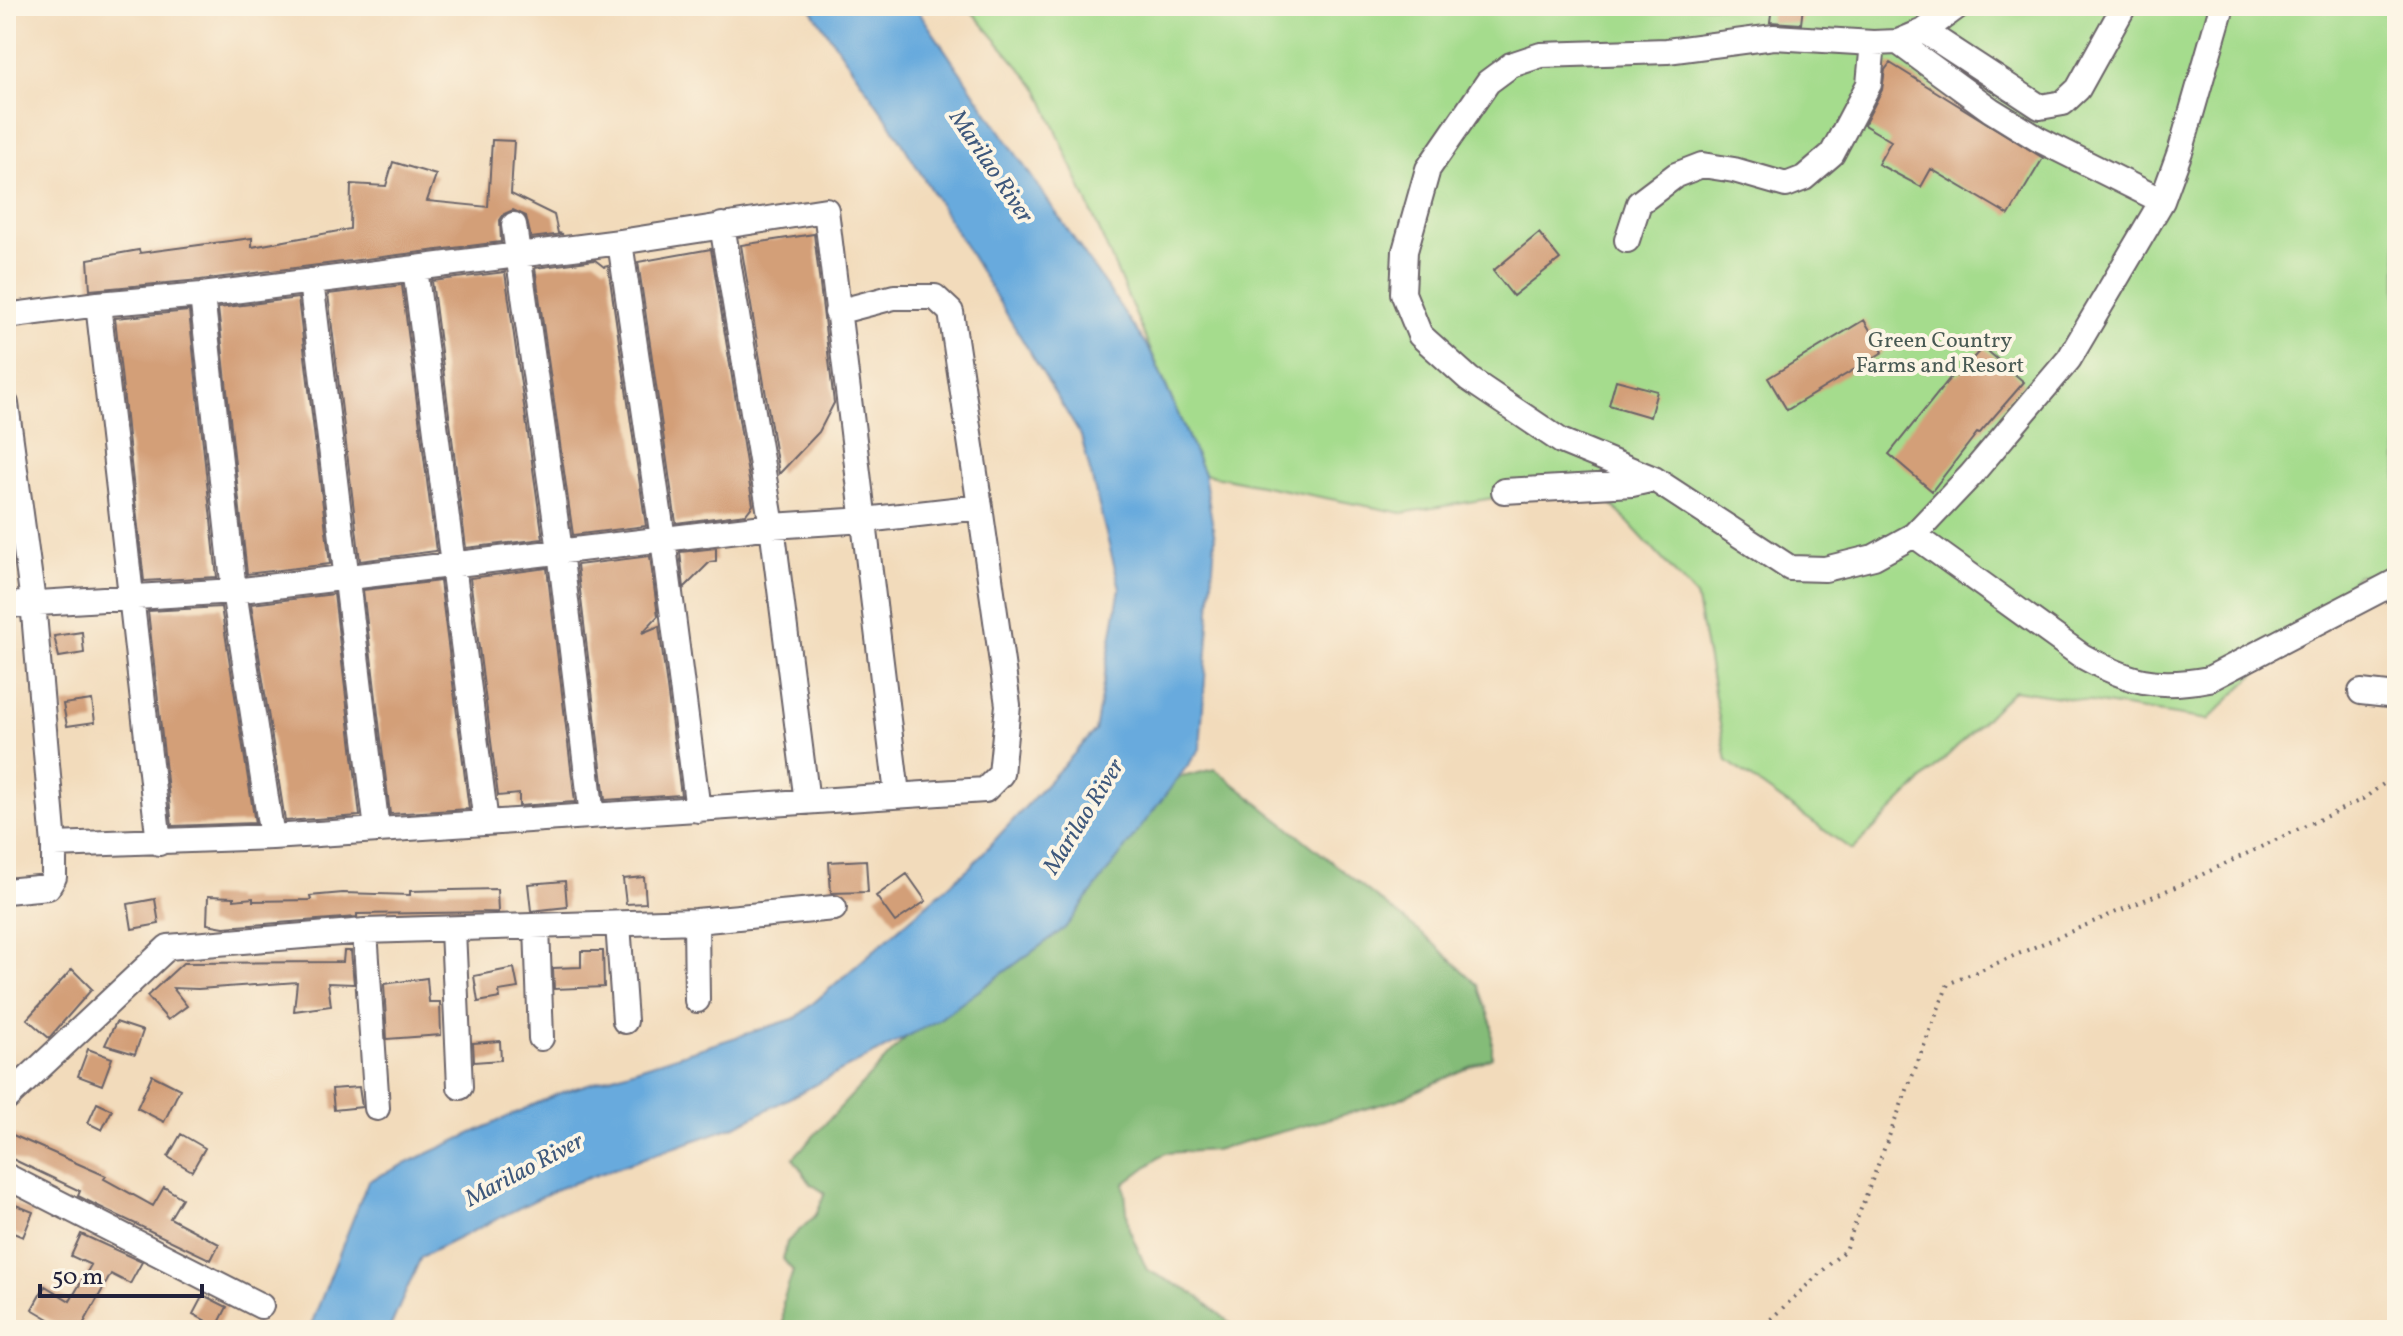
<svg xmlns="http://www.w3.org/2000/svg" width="2403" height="1336" viewBox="0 0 2403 1336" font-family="Vollkorn,serif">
<rect width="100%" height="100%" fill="#fcf5e5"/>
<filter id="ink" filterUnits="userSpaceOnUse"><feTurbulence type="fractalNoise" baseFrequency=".0125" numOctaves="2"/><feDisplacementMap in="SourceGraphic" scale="16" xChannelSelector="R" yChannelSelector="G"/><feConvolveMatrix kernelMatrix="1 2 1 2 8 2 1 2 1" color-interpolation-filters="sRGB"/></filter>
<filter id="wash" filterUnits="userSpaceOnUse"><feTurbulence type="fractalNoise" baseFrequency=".006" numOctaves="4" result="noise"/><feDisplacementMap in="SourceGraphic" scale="32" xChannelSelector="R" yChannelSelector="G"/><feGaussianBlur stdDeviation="1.8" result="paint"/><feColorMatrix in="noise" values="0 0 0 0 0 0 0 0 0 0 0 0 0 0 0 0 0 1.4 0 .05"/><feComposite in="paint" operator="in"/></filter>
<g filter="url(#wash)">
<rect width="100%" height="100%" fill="#f2dbbb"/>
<!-- green -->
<path fill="#a5dc8d" stroke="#647f64" stroke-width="2" d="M967 6H2397V574L2358 575 2208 720 2014 690 1852 850 1727 761 1696 596 1591 482 1402 513 1204 474 1039 90Z"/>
<!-- forest -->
<path fill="#84bc78" stroke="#536f5a" stroke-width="2" d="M1215 769 1431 941 1478 985 1492 1025V1057L1397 1100 1215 1150 1165 1153 1124 1184 1129 1229 1147 1270 1195 1294 1239 1330H783V1301L793 1271 783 1259 787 1242 816 1215 825 1193 811 1184 793 1158 951 989 1152 784Z"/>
<!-- water -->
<path fill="#68aadd" stroke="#45668c" stroke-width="2" d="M809 6H915L1151 352 1204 474 1215 539 1200 749 1065 928 937 1021 738 1125 557 1189 421 1257 389 1330H309L368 1181 557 1094 796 1018 971 866 1095 731 1120 588 1081 436 890 123Z"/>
<g id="blocks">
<!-- building -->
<path fill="#d39f78" d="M1772 6H1803L1801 24 1770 22Z
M1890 63 2043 158 2009 215 1931 169 1921 187 1878 164 1891 141 1864 125 1882 90 1885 70Z
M492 140 514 141 511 194 554 215 558 233 563 234 531 238 526 216 513 210 504 214 500 220 501 242 200 280 90 290 88 259 139 250 140 253 252 238V247L350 229 351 184 386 186 393 162 436 175 427 201 488 207Z
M1539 233 1560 259 1513 296 1493 271Z
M814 234 834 403 819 432 779 474 741 245Z
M711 249 753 505 746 514 676 523 638 262Z
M595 260 604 267 608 266 646 526 573 535 535 268Z
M505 272 543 539 466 548 432 281Z
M402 285 436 551 360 561 328 294Z
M298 298 330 564 247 574 218 308Z
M189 311 217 577 144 581 115 318Z
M1864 320 1883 352 1787 410 1768 378Z
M1983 347 2024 382 1979 434 1977 433 1932 491 1889 454 1954 373 1957 376Z
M1616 380 1657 391 1650 417 1609 405Z
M716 548V561L710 562 684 588 680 552Z
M650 556 658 616 642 633 659 626 681 795 605 800 577 565Z
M547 568 575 802 519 806V794L498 796 470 578Z
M440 581 469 809 390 814 363 590Z
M334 594 360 816 285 821 251 604Z
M221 607 255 823 172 826 148 611Z
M82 632 84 653 59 657 54 636Z
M92 700 95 722 67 726 63 704Z
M866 860 868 892 831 893 829 862Z
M907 874 926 901 895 922 876 896Z
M644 877 646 903 626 904 623 879Z
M565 881 567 907 531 911 528 884Z
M497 889 498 912 357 914V917L224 927 207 924 208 896 234 897V900L253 898V901L311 900 310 896 343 893 410 895V891Z
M155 899 159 924 132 929 128 904Z
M344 951H351L354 984 328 983 331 1006 294 1011 297 982 198 989 173 988 187 1006 168 1020 147 996 183 963 343 962Z
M581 951H603L604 987 554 989 553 968 581 967Z
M514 968 518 988 499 991 500 998 478 1002 474 976Z
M72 969 92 989 49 1038 27 1019Z
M427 978 429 1002H440L441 1035 387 1039 384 984Z
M116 1022 143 1031 135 1054 105 1045Z
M500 1041 501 1060 474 1062 473 1043Z
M88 1049 112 1058 102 1085 78 1076Z
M152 1075 180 1089 164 1122 137 1108Z
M359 1087 362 1107 334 1110 332 1089Z
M97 1103 112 1110 102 1130 88 1123Z
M6 1132 106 1176 104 1179 153 1206 164 1187 182 1198 170 1218 219 1244 211 1260 96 1205 78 1196 80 1191 6 1156Z
M181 1134 205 1148 192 1171 168 1157Z
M6 1201 33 1212 23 1237 6 1230Z
M81 1234 142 1262 130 1284 111 1274 80 1330H68L32 1309 45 1286 70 1301 91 1265 71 1256Z
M203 1295 227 1307 217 1327 193 1314Z"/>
</g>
</g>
<g filter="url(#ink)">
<use href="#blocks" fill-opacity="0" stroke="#6b6368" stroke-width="2"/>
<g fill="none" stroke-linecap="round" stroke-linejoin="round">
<defs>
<path id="minor" d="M1958 6 1924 31 1898 42 1873 43 1774 37 1667 51 1541 55 1511 65 1488 82 1428 169 1405 251 1403 293 1420 335 1469 379 1561 441 1654 479 1790 568 1825 569 1874 557 1914 535 1971 475 2069 359 2162 201 2181 149 2222 6
M1924 31 2040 107 2063 103 2078 89 2124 6
M1898 42 1991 110 2038 139 2162 201
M514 225 560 551 592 816
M722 225 772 526 807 802
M1627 240 1639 203 1676 175 1702 165 1734 170 1786 185 1804 178 1832 154 1869 84 1873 43
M620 242 663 539 698 810
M415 268 486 823
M311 281 377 830
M202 295 234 591 272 837
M98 304 159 843
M837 312 894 297H935L951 312 980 507
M6 316 98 304 202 295 620 242 826 210 897 794
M6 404 33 602 54 845
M1504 491 1632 484 1654 479
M1914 535 2082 656C2130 682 2155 689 2209 679L2397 581
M6 605 234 591 772 526 865 520 980 507 1008 705 1001 774 985 790 272 837 54 845V877L48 887 6 891
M2361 692 2397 696
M696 921 697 1000
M618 924 625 1021
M537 927 541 1038
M453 930 460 1087
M365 931 377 1108
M6 1099 168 947 365 931 696 921 834 908
M6 1176 261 1306"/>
</defs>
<!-- minor casing -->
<use href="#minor" stroke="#6b6368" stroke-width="28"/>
<!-- path -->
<path stroke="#6b6368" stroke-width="4" stroke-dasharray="2 6" stroke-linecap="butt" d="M1759 1330 1845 1250 1948 984 2182 884 2363 799 2397 774"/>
<!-- minor -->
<use href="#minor" stroke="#fff" stroke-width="24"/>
</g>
</g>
<g text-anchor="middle" stroke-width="8" stroke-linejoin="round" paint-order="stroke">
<!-- park labels -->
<g font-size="22" fill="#495a54" stroke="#fcf5e5">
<text x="1940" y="347">Green Country<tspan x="1940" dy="25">Farms and Resort</tspan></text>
</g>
<!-- water labels -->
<g font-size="24" font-style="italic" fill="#3e587c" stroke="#fcf5e5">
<text transform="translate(992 166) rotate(56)" y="8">Marilao River</text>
<text transform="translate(1083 816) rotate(-58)" y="8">Marilao River</text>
<text transform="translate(524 1169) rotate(-28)" y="8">Marilao River</text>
</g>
</g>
<!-- margin -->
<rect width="2403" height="1336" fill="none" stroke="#fcf5e5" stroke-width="32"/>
<!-- scale -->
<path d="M40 1284v12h162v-12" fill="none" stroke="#22223b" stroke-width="4"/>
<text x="52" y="1284" font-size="24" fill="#22223b" stroke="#fcf5e5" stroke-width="6" paint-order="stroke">50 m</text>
</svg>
